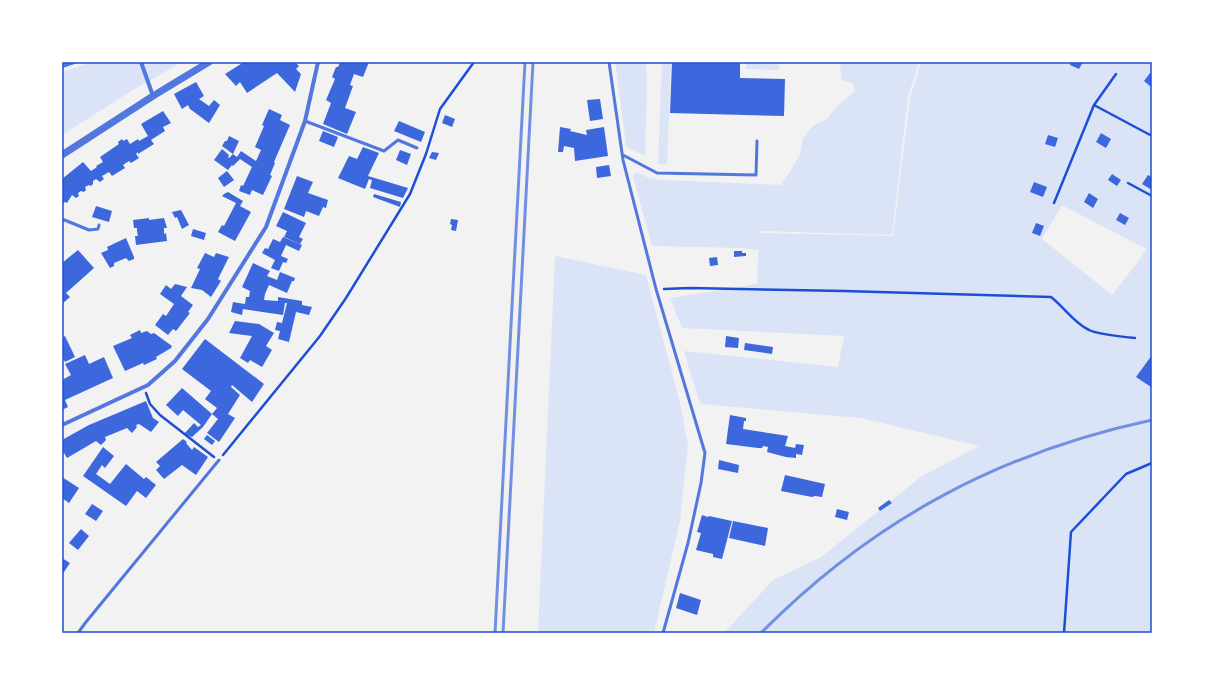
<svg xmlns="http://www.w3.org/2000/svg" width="1214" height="695" viewBox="0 0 1214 695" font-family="Poppins,sans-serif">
<rect width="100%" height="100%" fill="#f2f2f2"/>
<!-- green -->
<path fill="#dbe4f7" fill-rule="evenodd" d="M93 62H182L133 90 62 135V72Z
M615 62H646L647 88 645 156 627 147 626 144Z
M662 62H671L667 164H658Z
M746 62H779V70L746 69Z
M841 62H919L908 97 892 235 759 231V233L893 236 910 98 921 62H1152V633H724L773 580 821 557 922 476 979 446 861 418 700 404 684 351 838 367 844 336 682 328 670 298 757 284 759 236 758 250 742 248 652 246 633 177 636 172 649 178 662 180 781 185 794 165 800 154 803 138 810 129 816 124 827 119 837 106 855 91 854 85 850 82 842 80 840 65ZM1062 205 1146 249 1137 263 1112 295 1042 239Z
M555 256 646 275 680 403 688 445 680 521 654 633H538Z"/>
<!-- building -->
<path fill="#3d67dc" d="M244 62H295L299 66 296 69 301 74 295 92 277 73 247 93 240 82 236 86 225 74Z
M340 62H369L363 77 354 74 350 85 353 86 345 108 356 112 347 134 323 124 331 103 326 100 335 79 332 77 336 67H338Z
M672 62H740V78L785 79 784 116 670 113Z
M1071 62H1083L1079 69 1070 65Z
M1150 73 1152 74 1151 87 1144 81Z
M196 82 204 96 199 99 209 106 214 100 220 105 209 123 190 109 188 105 182 109 174 94Z
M600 99 603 119 590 121 587 100Z
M269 109 282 115 280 120 290 125 274 162 275 163 270 175 272 176 263 195 252 190 250 195 239 191 241 185 243 186 252 167 240 159 233 166 232 165 228 170 214 160 222 149 229 155 228 157 229 158 233 154 222 146 225 141H227L229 136 239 141 233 154 237 157 241 151 256 161 261 150 255 147 264 126 262 125Z
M163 111 171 123 163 127 165 131 151 140 154 144 138 154V152L136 154 139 158 131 163 129 161 123 165 125 168 112 176 109 172 102 176 104 179 100 182 96 179 93 181V184L91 186 89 185 85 187 86 190 84 192 81 191 78 193 79 196 76 198 72 195 67 203 65 202 62 204V179L83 162 91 171 97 167 96 166 103 162 100 157 119 144 118 142 122 139 123 141 127 139 130 144 138 139 139 141 148 136 141 124Z
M445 115 455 119 452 127 442 123Z
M399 121 425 132 421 142 394 131Z
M560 127 571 129 570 131 587 135 586 130 604 127 608 156 575 161 574 148 564 146 563 152H558Z
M323 131 338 137 334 147 319 141Z
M1101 133 1111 139 1106 148 1096 142Z
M1048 135 1058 138 1055 147 1045 144Z
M363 147 379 153 368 176 408 188 403 198 370 188 372 180 369 179 365 189 338 178 349 156 357 159Z
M400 150 411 154 407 165 396 160Z
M432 152 439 153 436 160 429 158Z
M609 165 611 176 597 178 596 167Z
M227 171 234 180 224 187 218 178Z
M1112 174 1121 180 1117 186 1108 180Z
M1148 175 1152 177V190L1142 184Z
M297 176 313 182 308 193 328 200 326 208 323 207 319 216 306 211 304 217 284 209Z
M1034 182 1047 187 1043 197 1030 192Z
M228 192 243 201 240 206 251 212 235 241 218 232 222 225 224 226 236 203 222 196 224 194Z
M1089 193 1098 199 1093 208 1084 202Z
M374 194 401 202 400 207 373 197Z
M96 206 112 211 109 222 92 217Z
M181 210 189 225 182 229 177 217 175 218 172 212Z
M283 212 306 223 299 237 303 239 300 244 284 237 287 231 276 226Z
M1120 213 1129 218 1125 225 1116 220Z
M149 218V220L164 218 167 228H164V234L166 233 167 241 136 245 135 236H138L137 231V228H134L133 220Z
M451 219 458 220 456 231 451 230 452 225 450 224Z
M1036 223 1044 226 1040 236 1032 233Z
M193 229 206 233 204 240 191 236Z
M283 237 302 245 299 251 286 245 281 256 288 259 286 263 283 262 279 271 271 268 275 260 262 253 265 248 268 249 273 239 280 242Z
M126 238 134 257V259L129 261 126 258 114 263V266L110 268 101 253 108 250 107 247Z
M78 250 94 268 66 293 70 297 62 304V263Z
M734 251H742V253H746V256L734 257Z
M205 253 214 257 216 253 229 257 218 279 221 281 211 297 202 290 191 288 200 269 197 268Z
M717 257 718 265 710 266 709 258Z
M253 263 270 271 267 276 277 280 280 272 295 278 294 281H292L287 293 269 285 265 294 264 300 278 301V297L302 301V305L312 307 309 315 296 312 289 342 278 339 280 331 275 330 277 322 282 323 287 303H285L283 315 243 309 242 315 231 312 233 302 245 304 246 297H249L250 291 242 287Z
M175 284 187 287 181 296 193 305 188 312 190 313 176 331 173 329 168 335 155 325 163 314 166 316 174 304 160 294 166 285 171 289Z
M235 321 259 324 274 333 266 346 272 350 262 367 250 360 248 363 240 358 252 336 229 333Z
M140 330 141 333 147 331 151 334 154 333 172 346 171 348 156 357 157 359 144 365 143 363 125 371 113 346 132 338 130 335Z
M65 336 75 357 65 362 62 356V338Z
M726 336 739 338 738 348 725 347Z
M205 339 264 384 252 402 232 385 231 387 240 395 228 414 235 418 219 442 207 433 218 419 212 414 217 408 205 399 211 391 182 369Z
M745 343 773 347 772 354 744 350Z
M85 355 89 364 104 357 113 378 65 400 68 407 62 410V380L71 375 65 364Z
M1152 355V386L1151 387 1136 377Z
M182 388 212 414 203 427 192 437 184 434 194 423 198 427 201 425 183 410 178 416 166 405Z
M146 401 153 418 159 422 151 432 139 424 136 425 137 427 132 433 127 428 105 437 106 440 101 445 96 441 67 458 64 453 62 454V440L89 425Z
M730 415 746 418V421H744L743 429 788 436 785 446 795 448 796 444 804 445 802 455 796 454V458L786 457 767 452 768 447 763 446 762 448H758L726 444Z
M207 435 215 441 212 445 204 439Z
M183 439 187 442 186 443 192 450 194 447 208 457 196 475 182 465 164 479 156 470 160 466 156 462Z
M103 447 114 456 105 468 102 465 96 474 110 484 126 464 144 479 146 477 156 485 146 498 137 491 126 506 83 476Z
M719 460 739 465 738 473 718 469Z
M785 475 825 484 822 497 815 496 812 497 781 491Z
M62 477 79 488 69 503 62 498Z
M889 500 892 503 880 511 878 508Z
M92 504 103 511 96 521 85 514Z
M837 509 849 512 847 520 835 517Z
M702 515 708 517 709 516 732 521 722 559 713 557V554L696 550 701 533 697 532Z
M733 521 768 528 765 546 729 538Z
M81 529 89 536 78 550 69 543Z
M62 558 70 563 62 575Z
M680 593 701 600 697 615 676 608Z"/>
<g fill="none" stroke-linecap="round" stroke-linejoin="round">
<!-- path -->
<path stroke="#1d4ed8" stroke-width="2.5" d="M1094 105 1152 136
M1128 183 1152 196
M1054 203 1094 105 1116 74
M664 289 690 288 844 291 1051 297C1064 307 1074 323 1089 330 1097 334 1125 337 1135 338
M146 393 150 404 160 415 214 457
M223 455 320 336 346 298 410 194 426 154 440 109 474 62
M1064 633 1071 532 1126 474 1152 463"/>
<!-- service -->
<path stroke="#5277de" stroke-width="3" d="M609 62 623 160 656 289 705 453 701 483 688 543 663 633
M305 121 384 151 398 140 417 148
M623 155 657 173 756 175 757 141
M62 219 89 230 98 229 99 225
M78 633 86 622 219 460"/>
<!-- minor -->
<path stroke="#5277de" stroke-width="4" d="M141 62 153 96
M62 66 74 62
M62 425 148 385 175 361 208 319 266 227 305 121 318 62"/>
<!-- tertiary -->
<path stroke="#5277de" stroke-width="7" d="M62 155 153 96 209 62"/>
<!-- rail -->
<path stroke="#7290e2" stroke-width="3" d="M495 633 511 325 525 62
M503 633 533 62
M761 633C872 521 998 453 1152 420"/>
</g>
<!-- border -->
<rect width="1214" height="695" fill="none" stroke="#ffffff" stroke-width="126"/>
<rect x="63" y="63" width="1088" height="569" fill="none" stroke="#1d4ed8" stroke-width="1.5"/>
</svg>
